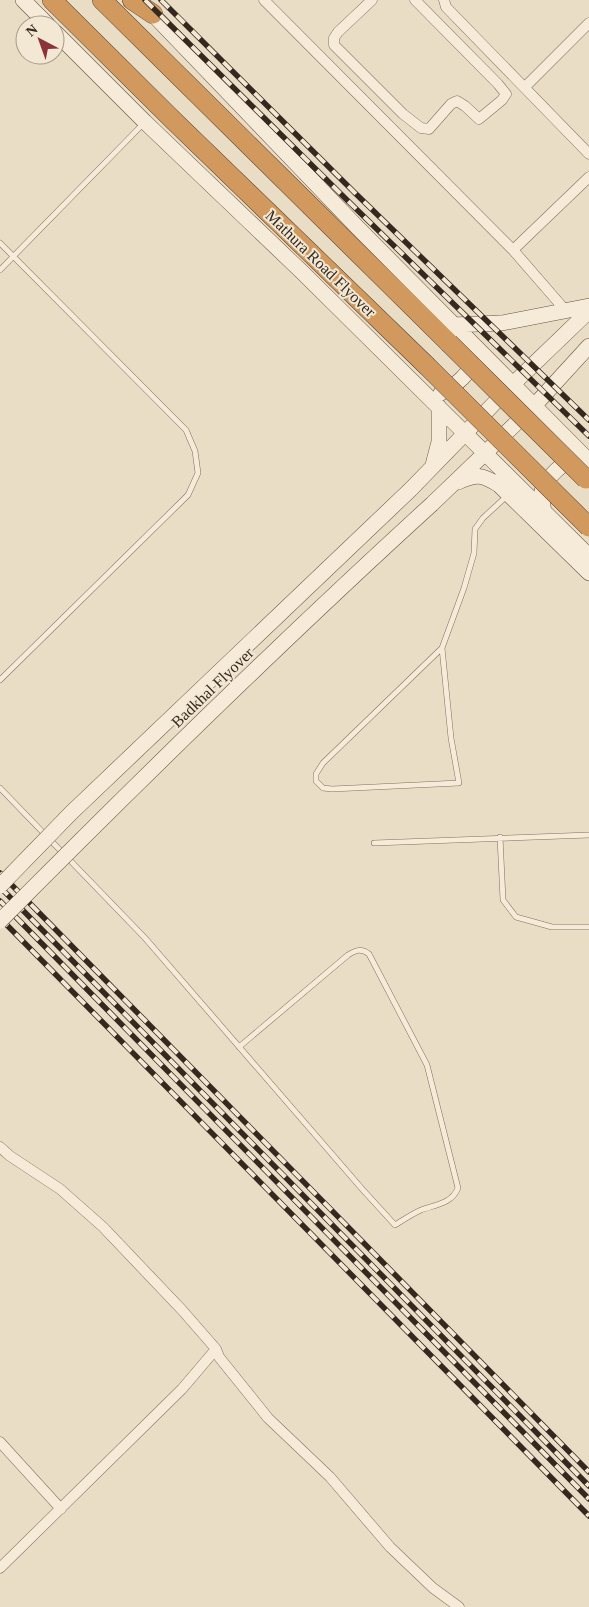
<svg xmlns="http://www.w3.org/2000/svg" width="589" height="1607" viewBox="0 0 589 1607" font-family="'Times New Roman',serif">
<rect width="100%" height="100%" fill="#eaddc5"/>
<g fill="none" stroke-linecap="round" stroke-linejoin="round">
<defs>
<path id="lane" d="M0 243 186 430 195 451 198 473 188 495 0 680
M0 270 143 124
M442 648 323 763 316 774V781L323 788 332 789 459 783 451 738 442 648 464 588 474 553 475 529 483 518 508 495
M0 788 145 938 363 1190 395 1225C403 1220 412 1214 421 1210 434 1205 452 1204 458 1188L427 1065 369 954C361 948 356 950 348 955L239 1047
M500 837 503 900 516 917 552 927H589
M374 843 589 835"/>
<path id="street" d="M264 0 513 250 566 311
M372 0 338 32 334 38V45L403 114 421 128 429 129 451 104 457 101 465 106 479 119 502 100 506 94 498 84 415 0
M444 0 446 7 589 154
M525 87 589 23
M513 250 589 177
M0 1147 10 1156 60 1189 103 1227 182 1310 216 1349 219 1357 268 1418 330 1477 390 1547 433 1588 459 1607
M0 1442 61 1509
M0 1568 182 1389 216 1349"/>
<path id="secondary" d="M23 0 48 25
M145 6 358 228 589 461
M55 32 145 122 302 272 589 556
M453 325 502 323 589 306
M441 393C457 384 470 375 475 356
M433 465 439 442V407
M458 482C477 474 481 474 499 485L589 573
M411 489 513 384 589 311
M432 504 534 406 589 346
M544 512C543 505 541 498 542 491 545 479 565 459 577 459"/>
<path id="highway" d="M52 0 174 121 426 365
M102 0 449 343
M132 0 153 14"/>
</defs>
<!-- lane casing -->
<use href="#lane" stroke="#836f5d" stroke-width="6"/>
<!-- street casing -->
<use href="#street" stroke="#836f5d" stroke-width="11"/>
<!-- secondary casing -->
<use href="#secondary" stroke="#655140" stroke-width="16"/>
<!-- highway casing -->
<use href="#highway" stroke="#513e31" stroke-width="20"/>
<!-- lane -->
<use href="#lane" stroke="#f5ebd8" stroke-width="5"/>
<!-- street -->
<use href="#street" stroke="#f5ebd8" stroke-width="10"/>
<!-- secondary -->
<use href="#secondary" stroke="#f5ebd8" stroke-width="15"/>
<!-- highway -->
<use href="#highway" stroke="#d1995e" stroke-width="19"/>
<defs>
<path id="rail" d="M145 0 347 200 589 436
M161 0 354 192 589 420
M0 873 589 1472
M0 887 589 1486
M0 901 589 1499
M0 918 589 1516"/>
</defs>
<!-- rail casing -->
<use href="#rail" stroke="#35291f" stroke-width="5.5"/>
<!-- rail -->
<use href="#rail" stroke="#f2e8d4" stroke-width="4" stroke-dasharray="11" stroke-linecap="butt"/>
<defs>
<path id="secondary-bridge" d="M0 886 71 813 411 489
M0 921C141 779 284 639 432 504"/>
<path id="highway-bridge" d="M449 343 586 479
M426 365 589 527"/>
</defs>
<!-- secondary-bridge casing -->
<use href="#secondary-bridge" stroke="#655140" stroke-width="16" stroke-linecap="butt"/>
<!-- highway-bridge casing -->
<use href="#highway-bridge" stroke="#513e31" stroke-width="20" stroke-linecap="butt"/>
<!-- secondary-bridge -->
<use href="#secondary-bridge" stroke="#f5ebd8" stroke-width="15"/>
<!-- highway-bridge -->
<use href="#highway-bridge" stroke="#d1995e" stroke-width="19"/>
</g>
<g text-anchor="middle" stroke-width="4" stroke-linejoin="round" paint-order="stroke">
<!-- street labels -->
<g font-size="16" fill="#35291f" stroke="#f2e8d4">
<text transform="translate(321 263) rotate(44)" y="6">Mathura Road Flyover</text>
<text transform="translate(212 687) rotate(-44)" y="6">Badkhal Flyover</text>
</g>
</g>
<!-- north arrow -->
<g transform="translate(40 40) rotate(319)"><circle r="24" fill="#f2e8d4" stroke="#a69c8c"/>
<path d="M0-4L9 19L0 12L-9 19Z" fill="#8c3338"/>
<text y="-8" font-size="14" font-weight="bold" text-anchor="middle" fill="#35291f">N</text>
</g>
</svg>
